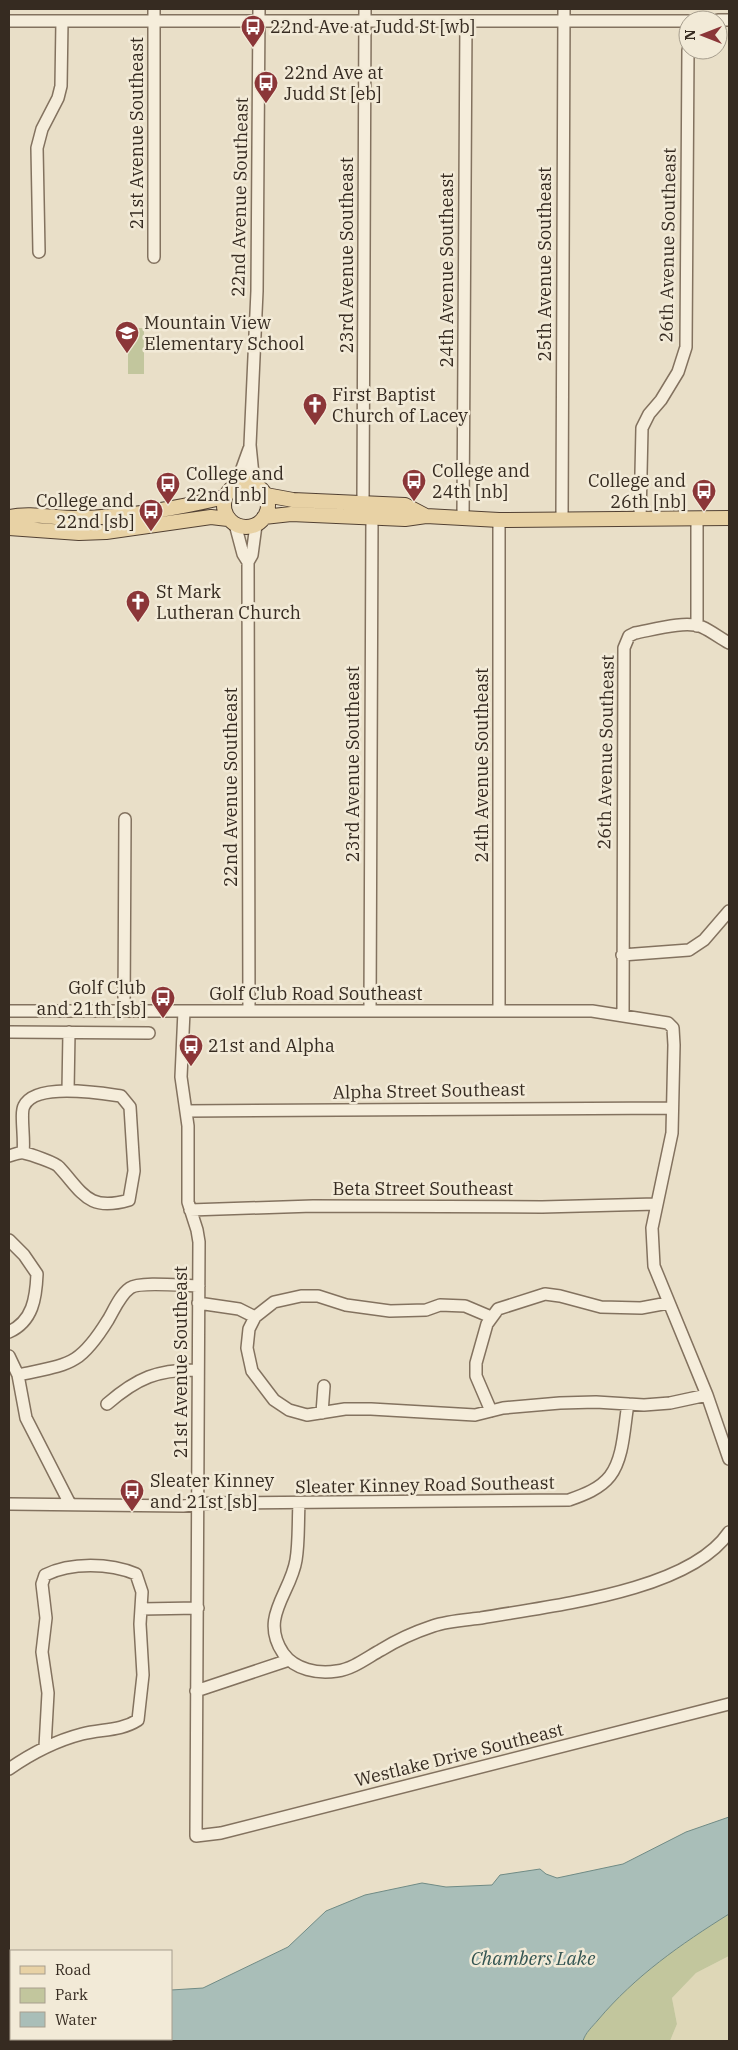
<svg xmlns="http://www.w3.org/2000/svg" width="738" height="2050" viewBox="0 0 738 2050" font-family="'IBM Plex Serif',serif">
<rect width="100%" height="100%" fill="#e9dfc8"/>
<!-- farmland -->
<path fill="#ded7b7" d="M729 1956V2041H670L677 2024 672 1998 696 1973Z"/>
<!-- green -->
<path fill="#c2c69d" d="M128 328H144V374H128Z
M729 1914V1956L696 1973 672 1998 677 2024 670 2041H583C585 2033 593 2026 598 2020 635 1976 681 1944 729 1914Z"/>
<!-- water -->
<path fill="#a9beb8" stroke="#708b85" d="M729 1817V1914C681 1944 635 1976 598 2020 593 2026 585 2033 583 2041H9V2002L11 2001V2039H171V1990L203 1988 288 1947 326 1911 365 1895 422 1883 446 1887 492 1885 500 1875 540 1869 546 1874 557 1878 623 1864 686 1832Z"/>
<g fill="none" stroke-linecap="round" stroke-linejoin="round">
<defs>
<path id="minor" d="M718 20H729
M9 21H688
M39 252 37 148 42 129 58 98 61 86 62 21
M154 257V9
M236 485 249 449
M254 485 250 445 257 291 259 9
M363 502 365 9
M463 518 466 21
M562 519 564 9
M640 519 642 428 649 414 661 400 678 372 686 347 688 50
M697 519V626
M499 520V1011
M235 524 243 554 248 562
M622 955 689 950 704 940 729 911
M9 1011H592L668 1023 673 1028 674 1045 672 1133 652 1228 654 1266 707 1395 729 1459
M124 1011 125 819
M184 1011 181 1077 188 1126V1202L197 1230 199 1242 196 1836 221 1833 729 1704
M249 1011 248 562 252 555 256 525
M370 1011 372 516
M623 1015 624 648 629 636 635 633C652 630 686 620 702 627 711 631 720 638 729 643
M9 1032 149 1033
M68 1091 69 1032
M186 1111 672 1108
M9 1156C13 1155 19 1152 24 1153 30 1154 56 1163 59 1167 83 1193 88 1212 129 1200L134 1171 130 1107 121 1096C100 1093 35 1082 24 1106 20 1113 25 1140 23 1152
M190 1210 313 1206 542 1207 656 1204
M9 1240 24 1255 37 1274C36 1298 33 1321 9 1332
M198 1303 239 1309 255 1317
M255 1317 249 1329 247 1348 252 1371 274 1400 289 1410 307 1415 345 1409H371L475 1415 503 1408 560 1403 596 1402 644 1405 670 1403 707 1395
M255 1317 274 1302 301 1296H318L346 1305 390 1311 426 1310 440 1305 465 1306 491 1317
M9 1356 18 1375 26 1418 70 1504
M18 1375C69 1364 79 1367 108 1320 114 1310 120 1295 130 1288 140 1281 184 1286 199 1286
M107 1404C137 1378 158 1369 198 1370
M491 1411 476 1376V1363L487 1324 498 1309 545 1294 560 1296 601 1307 641 1308 668 1303
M322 1413 324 1386
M299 1503C298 1522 299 1542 296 1560 291 1593 259 1617 283 1653 295 1670 318 1674 337 1671 353 1669 368 1657 381 1650 397 1640 415 1632 433 1626 447 1621 465 1620 481 1618 548 1606 689 1592 729 1532
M9 1504 183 1506 211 1503 569 1500C583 1495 600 1489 610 1476 624 1458 624 1426 628 1404
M141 1609 198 1608
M196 1691 289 1660
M9 1769C32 1753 55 1741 82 1734 102 1729 121 1731 138 1720L143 1675 140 1624 142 1592 136 1574C110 1563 71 1562 45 1575L42 1584 46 1618 42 1652 48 1693 45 1747"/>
<path id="major" d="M224 505a22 22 0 1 1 44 0a22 22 0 1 1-44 0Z
M266 495 293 500 405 505 426 516
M9 517C32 512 58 519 81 518 130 517 178 508 225 497
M264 517 291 514 405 519 426 516 499 520 729 518
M9 528 79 533 106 532 211 517 228 519"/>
</defs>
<!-- minor casing -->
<use href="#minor" stroke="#83725f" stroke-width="14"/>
<!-- major casing -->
<use href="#major" stroke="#524133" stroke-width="16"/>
<!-- minor -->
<use href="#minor" stroke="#f5eddb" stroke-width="11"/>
<!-- major -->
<use href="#major" stroke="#e8d2a5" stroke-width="14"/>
</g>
<!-- icons -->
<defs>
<symbol id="bus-pin" viewBox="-11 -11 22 30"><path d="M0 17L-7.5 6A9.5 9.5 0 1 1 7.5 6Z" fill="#8b3638" stroke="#f2ead7"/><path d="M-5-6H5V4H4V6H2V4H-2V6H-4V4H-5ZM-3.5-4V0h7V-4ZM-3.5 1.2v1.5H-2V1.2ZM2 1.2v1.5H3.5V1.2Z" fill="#fff"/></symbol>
<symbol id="school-pin" viewBox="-11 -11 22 30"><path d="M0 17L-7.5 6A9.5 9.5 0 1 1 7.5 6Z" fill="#8b3638" stroke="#f2ead7"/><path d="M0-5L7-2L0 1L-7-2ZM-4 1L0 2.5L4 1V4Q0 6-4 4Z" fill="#fff"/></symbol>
<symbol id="church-pin" viewBox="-11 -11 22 30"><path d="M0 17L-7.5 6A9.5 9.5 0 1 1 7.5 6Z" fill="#8b3638" stroke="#f2ead7"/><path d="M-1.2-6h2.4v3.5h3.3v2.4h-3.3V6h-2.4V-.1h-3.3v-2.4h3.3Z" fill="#fff"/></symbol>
</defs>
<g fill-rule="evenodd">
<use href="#bus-pin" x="239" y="13" width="28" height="38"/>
<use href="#bus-pin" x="252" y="69" width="28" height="38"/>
<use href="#school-pin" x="113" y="319" width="28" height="38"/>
<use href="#church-pin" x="301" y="391" width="28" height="38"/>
<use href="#bus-pin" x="400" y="467" width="28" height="38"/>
<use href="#bus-pin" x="154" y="470" width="28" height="38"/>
<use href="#bus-pin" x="690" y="477" width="28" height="38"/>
<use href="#bus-pin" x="137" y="497" width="28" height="38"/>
<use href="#church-pin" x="124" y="588" width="28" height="38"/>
<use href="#bus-pin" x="149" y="984" width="28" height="38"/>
<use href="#bus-pin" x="177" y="1032" width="28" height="38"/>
<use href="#bus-pin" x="118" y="1477" width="28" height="38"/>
</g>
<g text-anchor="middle" stroke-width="5" stroke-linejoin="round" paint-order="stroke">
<!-- poi labels -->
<g font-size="18" fill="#362b21" stroke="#f2ead7" text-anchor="start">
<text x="270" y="33">22nd Ave at Judd St [wb]</text>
<text x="284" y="79">22nd Ave at<tspan x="284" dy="21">Judd St [eb]</tspan></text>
<text x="144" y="329">Mountain View<tspan x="144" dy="21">Elementary School</tspan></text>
<text x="332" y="401">First Baptist<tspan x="332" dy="21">Church of Lacey</tspan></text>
<text x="432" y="477">College and<tspan x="432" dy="21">24th [nb]</tspan></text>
<text x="186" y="480">College and<tspan x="186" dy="21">22nd [nb]</tspan></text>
<text x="686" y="487" text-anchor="end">College and<tspan x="686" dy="21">26th [nb]</tspan></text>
<text x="134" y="507" text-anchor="end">College and<tspan x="134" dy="21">22nd [sb]</tspan></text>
<text x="156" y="598">St Mark<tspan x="156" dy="21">Lutheran Church</tspan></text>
<text x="146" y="994" text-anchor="end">Golf Club<tspan x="146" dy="21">and 21th [sb]</tspan></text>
<text x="208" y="1052">21st and Alpha</text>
<text x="150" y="1487">Sleater Kinney<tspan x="150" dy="21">and 21st [sb]</tspan></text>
</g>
<!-- street labels -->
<g font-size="18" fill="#362b21" stroke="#f2ead7">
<text transform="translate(137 133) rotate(-90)" y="6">21st Avenue Southeast</text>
<text transform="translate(240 197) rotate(-89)" y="6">22nd Avenue Southeast</text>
<text transform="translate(668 245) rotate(-89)" y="6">26th Avenue Southeast</text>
<text transform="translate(347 255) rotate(-90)" y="6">23rd Avenue Southeast</text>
<text transform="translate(545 264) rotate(-90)" y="6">25th Avenue Southeast</text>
<text transform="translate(447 270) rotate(-90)" y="6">24th Avenue Southeast</text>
<text transform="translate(606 752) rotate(-89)" y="6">26th Avenue Southeast</text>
<text transform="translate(353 764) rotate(-90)" y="6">23rd Avenue Southeast</text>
<text transform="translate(482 765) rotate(-90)" y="6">24th Avenue Southeast</text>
<text transform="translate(231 787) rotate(-90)" y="6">22nd Avenue Southeast</text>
<text x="316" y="1000">Golf Club Road Southeast</text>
<text transform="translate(429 1091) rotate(-1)" y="6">Alpha Street Southeast</text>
<text x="423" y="1195">Beta Street Southeast</text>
<text transform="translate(181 1362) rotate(-90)" y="6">21st Avenue Southeast</text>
<text transform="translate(425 1485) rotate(-1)" y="6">Sleater Kinney Road Southeast</text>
<text transform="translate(459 1755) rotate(-14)" y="6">Westlake Drive Southeast</text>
</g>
<!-- water labels -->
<g font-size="19" font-style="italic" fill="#325451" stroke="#f2ead7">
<text x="533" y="1965">Chambers Lake</text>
</g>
</g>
<!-- border -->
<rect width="738" height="2050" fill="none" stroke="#362b21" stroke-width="20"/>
<!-- legend -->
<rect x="10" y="1950" width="162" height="90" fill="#f2ead7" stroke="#a79e8e"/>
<rect x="20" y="1966" width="25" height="8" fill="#e8d2a5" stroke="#a79e8e"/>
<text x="55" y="1975" font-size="15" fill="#362b21">Road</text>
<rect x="20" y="1988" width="25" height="15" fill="#c2c69d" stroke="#a79e8e"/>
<text x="55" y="2000" font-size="15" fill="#362b21">Park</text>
<rect x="20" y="2012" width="25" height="15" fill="#a9beb8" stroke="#a79e8e"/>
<text x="55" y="2025" font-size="15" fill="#362b21">Water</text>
<!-- north arrow -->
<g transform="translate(703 35) rotate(270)"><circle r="24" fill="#f2ead7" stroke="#a79e8e"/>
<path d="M0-4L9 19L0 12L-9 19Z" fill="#8b3638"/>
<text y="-8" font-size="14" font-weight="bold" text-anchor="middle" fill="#362b21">N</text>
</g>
</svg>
